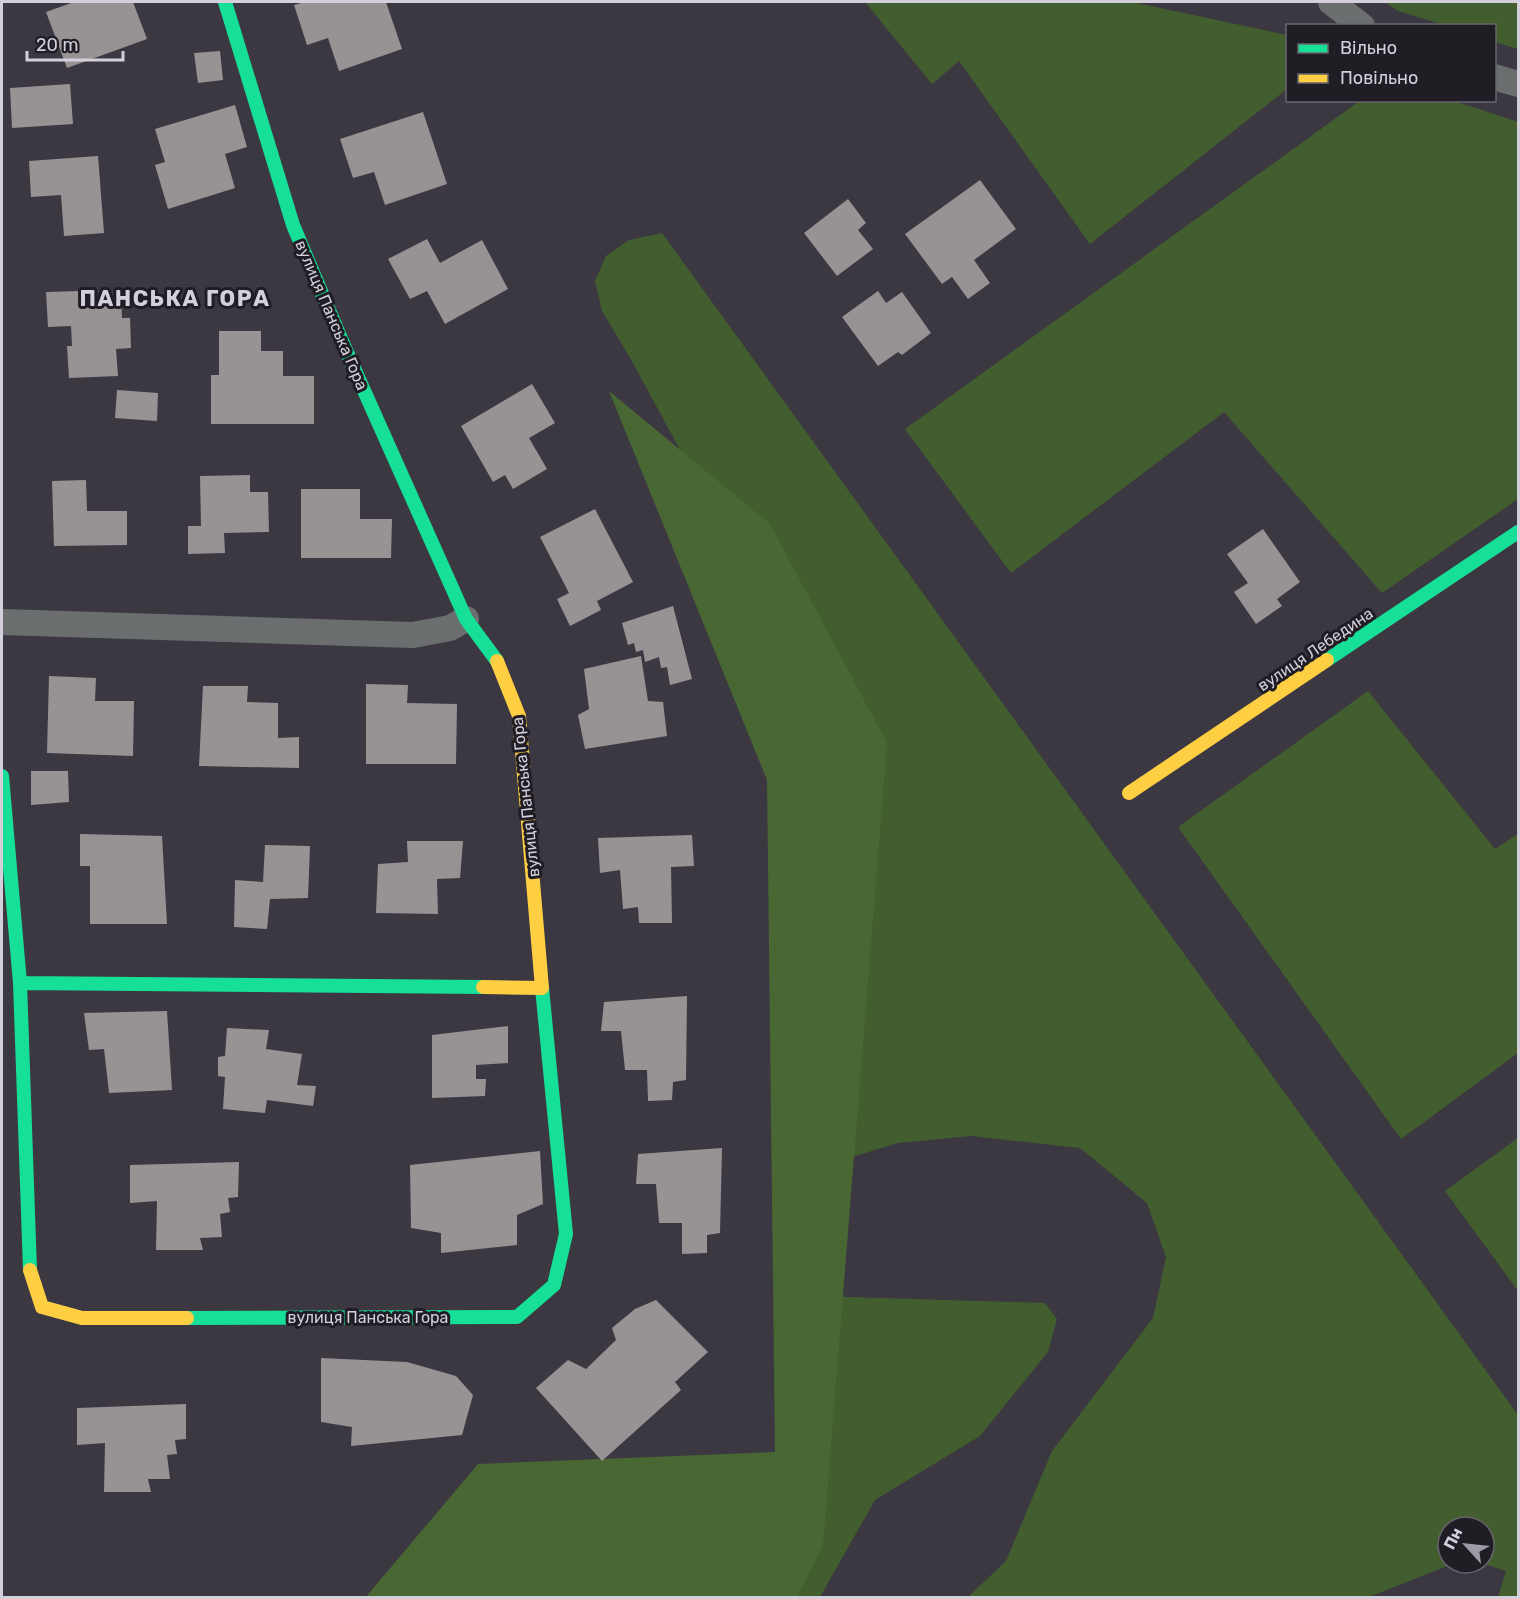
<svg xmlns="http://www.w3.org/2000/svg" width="1520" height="1599" viewBox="0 0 1520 1599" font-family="Rubik,sans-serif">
<rect width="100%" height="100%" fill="#3b3842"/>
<!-- green -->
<path fill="#435e2e" d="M865 2H1132L1287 35V89L1090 244 959 61 932 84Z
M1385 2H1518V49L1495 42 1494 26 1444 25 1398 11Z
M1361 100 1454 101 1518 122V499L1382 593 1224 412 1011 573 905 429Z
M662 233 1518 1415V1597H1498L1506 1571 1481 1563H1484V1527H1448V1563H1455L1369 1597H968L1006 1561 1052 1451 1153 1318 1166 1257 1147 1203 1080 1148 971 1136 898 1143 842 1160 816 1296 1045 1303 1057 1319 1048 1352 980 1436 875 1500 820 1597H691L785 1477 804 780 718 520 633 363 602 311 595 281 606 256 629 240Z
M1368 691 1495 849 1518 834V1053L1401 1139 1178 827Z
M1518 1138V1291L1445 1191Z"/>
<!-- forest -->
<path fill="#496732" d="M609 391 770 524 887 743 823 1545 797 1597 365 1598 478 1464 775 1452 767 780Z"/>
<!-- building -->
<path fill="#979394" d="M74 2H133L147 39 67 68 46 12Z
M305 2H386L402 49 339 71 328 38 307 45 294 5Z
M220 51 223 80 198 83 194 53Z
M70 84 73 124 12 128 10 88Z
M235 105 247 147 225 154 235 188 168 209 155 165 165 162 155 129Z
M423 112 447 184 385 205 374 172 353 178 340 139Z
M98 156 104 233 64 236 61 195 31 197 29 161Z
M980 180 1016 229 974 260 990 283 968 299 952 277 942 284 905 234Z
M848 199 866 223 858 230 873 249 837 276 804 233Z
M427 239 440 263 482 240 508 289 445 324 427 291 410 299 388 259Z
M80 291 81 299 121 297 122 318H130L131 348 116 349 118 376 69 378 67 346H72L71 326 48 327 46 292Z
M878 291 886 303 902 292 931 333 902 355 898 352 878 366 842 317Z
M219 331H261V351H283V376H314V424H211V375H219Z
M532 384 555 423 529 438 547 469 513 489 505 475 493 482 461 426Z
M117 390 158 393 157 421 115 418Z
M250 475V492H268L269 532 224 533 225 553 188 554V526H201L200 476Z
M86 480 87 511H127V545L54 546 52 481Z
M301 489H360V519H392L391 558H301Z
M595 509 633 582 597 601 601 610 570 626 557 599 569 593 540 537Z
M1263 529 1300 582 1277 599 1282 606 1256 624 1234 592 1248 583 1227 554Z
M673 606 692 679 670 685 667 667 661 668 659 657 645 662 643 650 636 652 634 643 628 645 622 623Z
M641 656 648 701 663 702 667 736 585 749 578 715 589 709 584 669Z
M49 676 96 678 95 701H134L133 756 47 753Z
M366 684 408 685 407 703 457 704 456 764H366Z
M203 686H248L247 702 278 703V738L299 737V768L199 766Z
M31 771H68L69 802 31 805Z
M80 834 162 836 167 924H90V866H80Z
M692 835 694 866 671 867 672 923H639L638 907 623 909 620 870 600 873 598 838Z
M407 841H463L460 878 437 879 438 914 376 913 378 864 408 862Z
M265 845 310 846 308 898 270 899 267 929 234 927 235 880 263 882Z
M687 996 686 1080 673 1082 672 1100 648 1101 647 1070H625L621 1031H601L604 1002Z
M167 1011 172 1090 109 1093 104 1049 89 1050 84 1013Z
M508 1026V1063L476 1065V1079H486L485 1096 432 1098V1035Z
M227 1028 269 1030 266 1049 302 1054 297 1085 316 1086 313 1106 267 1100 265 1113 223 1109 225 1077 218 1076V1057L225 1056Z
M722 1148 720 1233 707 1235V1253L682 1254V1223H659L656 1184H636L638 1154Z
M540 1151 543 1204 517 1215V1245L441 1253V1233L411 1228 410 1165Z
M239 1162 238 1197 228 1198 230 1212 220 1214 222 1237 200 1238 203 1250H156L157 1201 130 1203V1165Z
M656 1300 708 1352 675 1382 681 1390 602 1461 536 1388 568 1360 586 1369 616 1340 612 1328 635 1309Z
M321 1358 407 1362 456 1376 473 1395 462 1435 351 1446 352 1427 321 1422Z
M186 1404V1439L175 1440 177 1454 167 1455 170 1479H148L151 1492H104L105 1443 77 1445V1408Z"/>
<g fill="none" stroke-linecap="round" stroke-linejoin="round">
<!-- street -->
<path stroke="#6b6e6f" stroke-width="26" d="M1331 2 1362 26
M1494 77 1518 84
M2 622 413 635 450 628 466 619"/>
<!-- fast -->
<path stroke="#16e098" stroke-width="14" d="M225 2 293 225 345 348 466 619 497 661
M1327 660 1518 532
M2 776 20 983 30 1270
M20 983 483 987
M187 1318 517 1317 554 1285 566 1234 542 988"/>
<!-- slow -->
<path stroke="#ffcf43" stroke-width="14" d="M1129 793 1327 660
M483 987 542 988 519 716 497 661
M30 1270 42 1307 82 1318H187"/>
</g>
<g text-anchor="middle" stroke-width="6" stroke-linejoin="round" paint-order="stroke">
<!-- street labels -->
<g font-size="16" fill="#d3d0db" stroke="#201d25">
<text transform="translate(332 315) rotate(67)" y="6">вулиця Панська Гора</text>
<text transform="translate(1315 649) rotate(-34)" y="6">вулиця Лебедина</text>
<text transform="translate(525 797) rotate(-96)" y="6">вулиця Панська Гора</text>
<text x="368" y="1323">вулиця Панська Гора</text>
</g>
<!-- district labels -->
<g font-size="22" font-weight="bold" letter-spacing="1.5" fill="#d3d0db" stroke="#201d25">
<text x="175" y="306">ПАНСЬКА ГОРА</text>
</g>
</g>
<!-- border -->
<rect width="1520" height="1599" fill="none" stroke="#d3d0db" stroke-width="6"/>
<!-- legend -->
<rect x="1286" y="24" width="210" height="78" fill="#201d25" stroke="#68656e" stroke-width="1.5"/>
<rect x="1298" y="44" width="30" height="9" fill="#16e098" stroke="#68656e" stroke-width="1.5"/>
<text x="1340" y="54" font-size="18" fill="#d3d0db">Вільно</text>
<rect x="1298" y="74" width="30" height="9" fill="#ffcf43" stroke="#68656e" stroke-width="1.5"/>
<text x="1340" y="84" font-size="18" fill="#d3d0db">Повільно</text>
<!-- north arrow -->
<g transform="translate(1466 1545) rotate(297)"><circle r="28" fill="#201d25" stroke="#68656e" stroke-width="1.5"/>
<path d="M0-4.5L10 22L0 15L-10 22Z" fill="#9e9ba5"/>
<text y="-9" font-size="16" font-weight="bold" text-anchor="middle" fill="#d3d0db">Пн</text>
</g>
<!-- scale -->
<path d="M27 51v9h96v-9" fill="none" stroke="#d3d0db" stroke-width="3"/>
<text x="36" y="51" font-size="18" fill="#d3d0db" stroke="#201d25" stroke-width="4.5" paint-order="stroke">20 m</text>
</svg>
